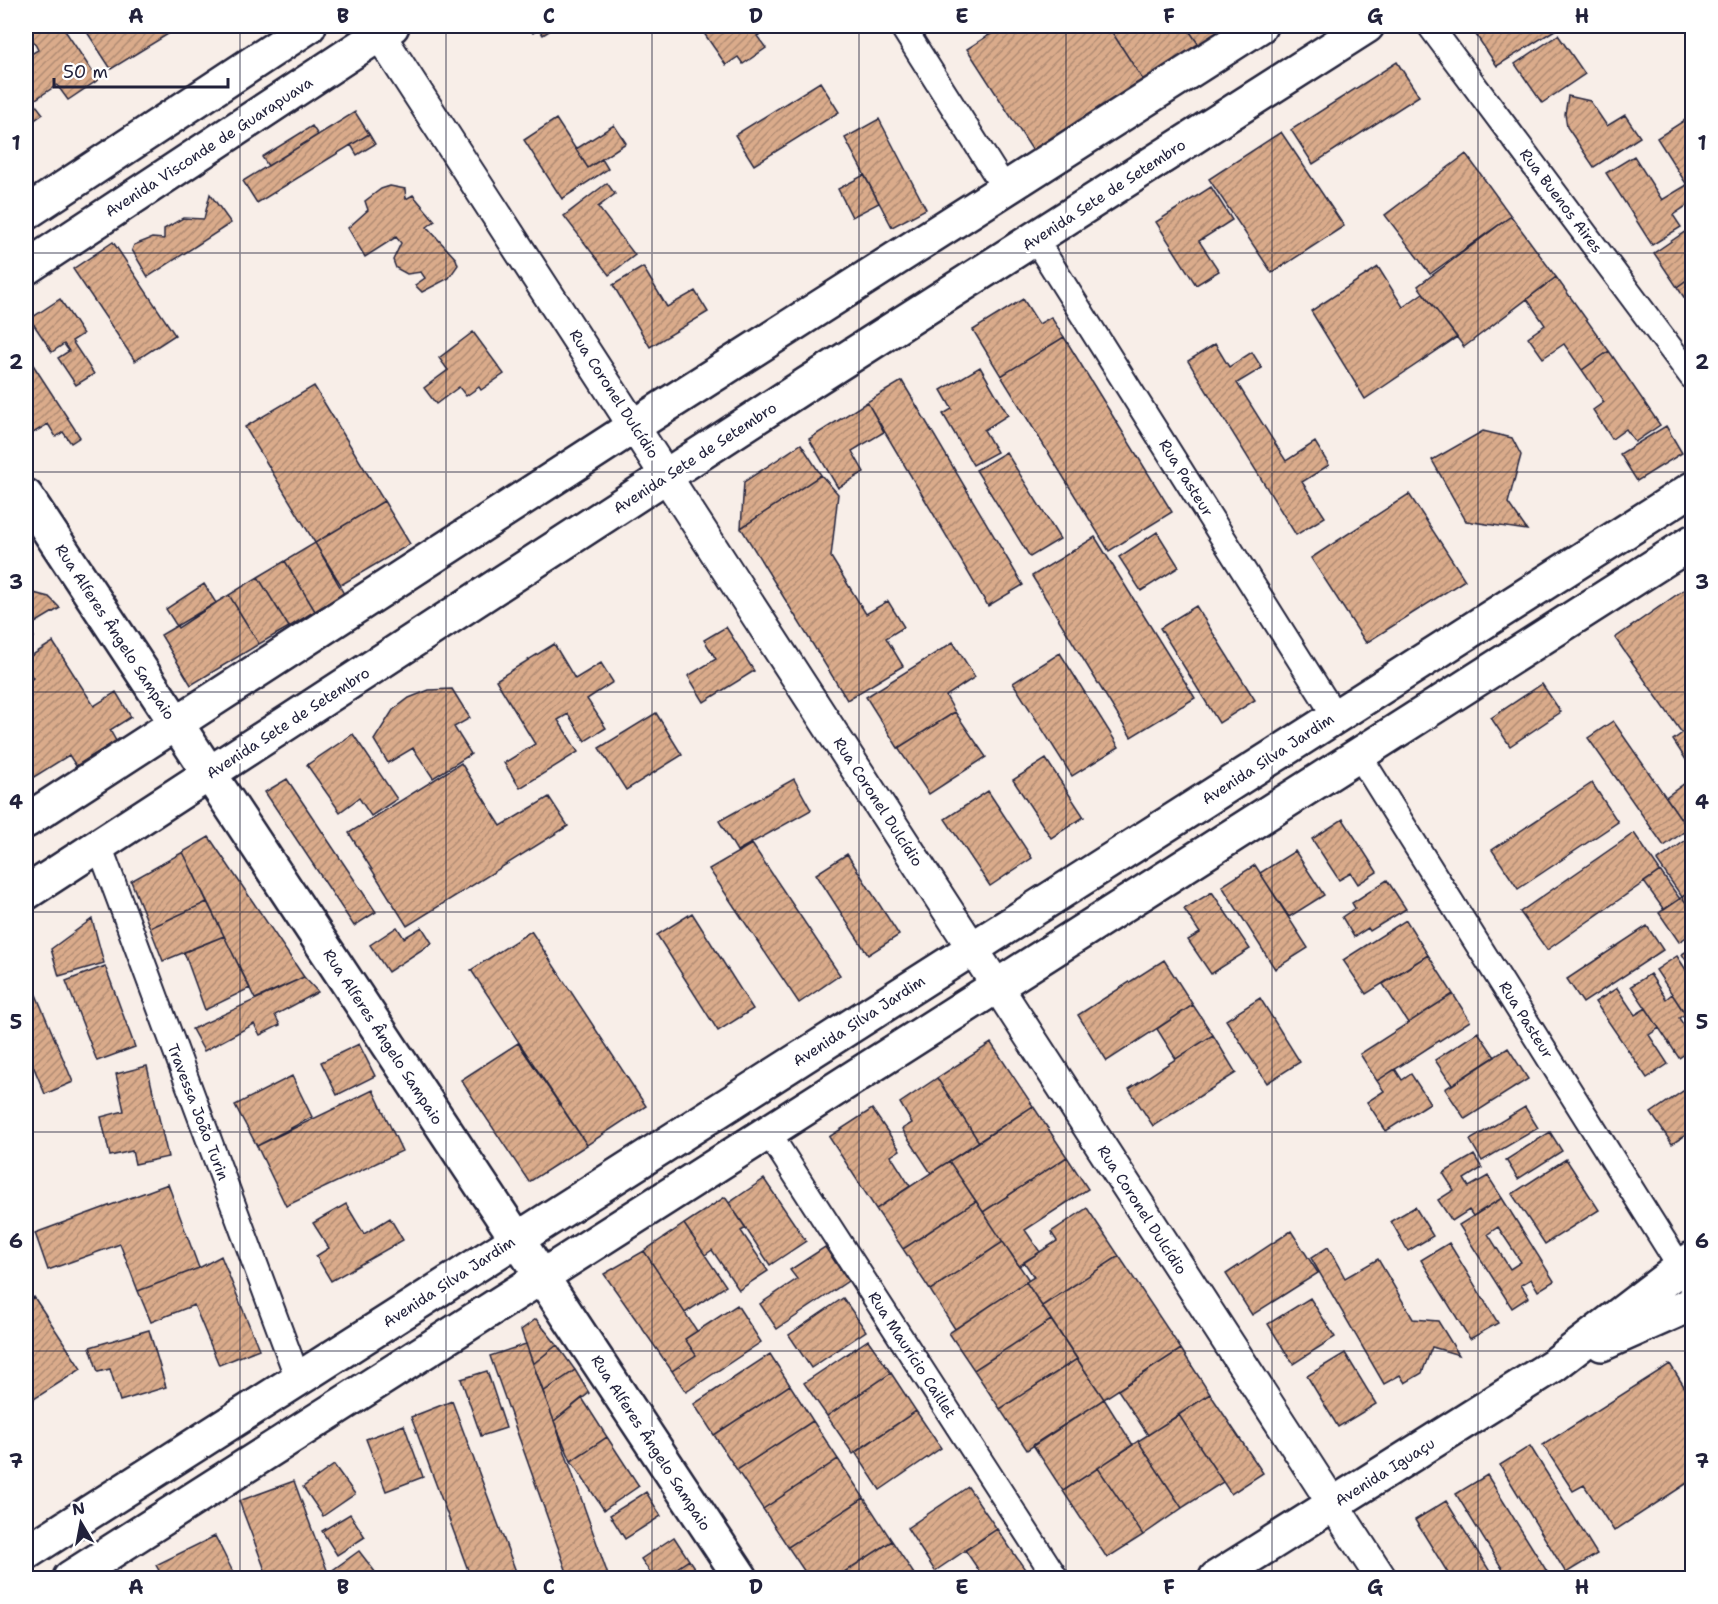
<svg xmlns="http://www.w3.org/2000/svg" width="1718" height="1604" viewBox="0 0 1718 1604" font-family="'Shantell Sans',sans-serif">
<defs>
<pattern id="building-hatch" width="6" height="6" patternUnits="userSpaceOnUse" patternTransform="scale(1.5)"><rect width="6" height="6" fill="#daab8b"/><path d="M-1 1l2-2M0 6l6-6M5 7l2-2" fill="none" stroke="#b08b73"/></pattern>
</defs>
<rect width="100%" height="100%" fill="#f8eee8"/>
<filter id="ink" filterUnits="userSpaceOnUse"><feTurbulence type="fractalNoise" baseFrequency=".0167" numOctaves="2"/><feDisplacementMap in="SourceGraphic" scale="12" xChannelSelector="R" yChannelSelector="G"/><feConvolveMatrix kernelMatrix="1 2 1 2 8 2 1 2 1" color-interpolation-filters="sRGB"/></filter>
<g filter="url(#ink)">
<!-- building -->
<path fill="url(#building-hatch)" stroke="#22223b" stroke-width="1.5" fill-rule="evenodd" d="M26 26H62L98 80 68 100 57 85 33 101 43 114 26 126V57L38 50Z
M83 26H177L178 28 111 69Z
M528 26H557L543 35 539 29 533 33Z
M699 26H773L757 36 766 48 743 64 738 57 726 65Z
M1003 26H1108L1143 80 1033 151 967 49Z
M1108 26H1186L1199 45 1143 80Z
M1186 26H1222L1224 29 1199 45Z
M1470 26H1556L1558 28 1497 66Z
M1558 35 1585 74 1542 103 1515 64Z
M1397 62 1419 96 1313 164 1291 130Z
M820 82 839 112 754 165 735 135Z
M1568 96 1590 101 1607 126 1625 115 1640 137 1594 167 1567 127 1565 114Z
M355 112 369 134 257 203 243 181Z
M1688 118 1692 126V202L1673 215 1681 227 1652 245 1606 173 1634 156 1662 200 1687 185 1657 138Z
M556 119 588 168 602 159 608 169 562 199 524 140Z
M879 119 926 209 892 227 845 138Z
M614 125 626 143 588 168 576 149Z
M312 126 318 135 268 166 262 157Z
M1281 132 1344 226 1272 273 1209 179Z
M369 134 375 144 357 155 351 145Z
M1466 154 1511 216 1430 274 1385 215Z
M864 175 879 203 852 217 838 189Z
M607 183 615 194 598 207 635 255 609 275 564 216Z
M390 186 405 189 406 199 413 195 435 221 427 227 456 259 458 265 449 278 422 292 415 285 425 278 421 272 407 274 396 268 393 260 401 243 396 237 365 257 348 228 368 210 365 201 381 189Z
M1211 187 1232 220 1199 241 1219 271 1196 285 1156 222Z
M210 194 231 223 148 277 132 250 134 245 152 238 164 239V229L183 218 204 219Z
M1511 216 1556 277 1464 347 1418 286Z
M1692 227V276L1677 287 1654 253Z
M113 242 175 335 135 361 73 269Z
M643 267 667 307 695 291 708 312 650 347 613 285Z
M1378 267 1403 307 1423 293 1457 337 1365 399 1311 311Z
M1692 276V309L1677 287Z
M1556 277 1609 351 1582 370 1564 344 1543 358 1528 337 1545 325 1527 299Z
M60 299 83 334 72 341 94 374 76 385 58 358 69 351 64 344 52 352 30 319Z
M1023 299 1039 324 1051 317 1064 337 1001 376 973 330Z
M473 332 504 374 481 390 479 387 466 396 459 387 436 404 424 388 448 370 439 358Z
M1064 337 1172 512 1109 551 1001 376Z
M1215 344 1229 367 1252 352 1262 368 1237 383 1286 461 1315 442 1329 465 1302 482 1325 517 1296 535 1188 361Z
M1609 351 1660 425 1635 442 1626 429 1612 439 1593 410 1604 402 1582 370Z
M26 354 80 437 71 443 63 432 56 437 48 424 33 433 26 423Z
M980 367 1008 415 984 430 997 452 973 465 943 414 952 409 941 390Z
M902 381 1023 585 988 606 867 402Z
M314 386 384 501 315 543 245 427Z
M867 402 884 432 852 451 864 472 838 488 809 439Z
M1666 426 1682 453 1637 481 1620 454Z
M1483 431 1512 438 1521 455 1508 503 1527 530 1466 521 1432 460Z
M801 444 821 475 741 528 744 482Z
M1006 452 1060 539 1030 557 976 470Z
M821 475 838 494 831 557 866 614 888 601 904 627 886 638 903 666 847 700 741 528Z
M1409 494 1465 580 1366 643 1311 558Z
M384 501 410 544 341 585 315 543Z
M1157 532 1179 567 1141 591 1119 557Z
M1095 537 1195 698 1131 737 1032 576Z
M315 543 344 594 315 611 285 561Z
M285 561 315 611 289 627 258 577Z
M258 577 289 627 259 644 229 595Z
M204 584 216 603 178 628 166 609Z
M1692 584V665L1686 670 1692 679V726L1682 733 1615 638Z
M26 591 49 597 60 608 35 623 26 610Z
M229 595 259 644 191 685 161 635Z
M1196 606 1255 700 1219 723 1160 628Z
M26 610 35 623 28 628 34 637 26 643Z
M726 627 754 671 704 702 688 676 716 659 704 640Z
M53 642 94 706 116 692 131 717 110 730 116 741 76 766 69 755 26 782V683L33 678 26 667V659Z
M953 642 975 677 946 696 955 712 898 748 866 697Z
M554 644 575 679 601 663 613 682 587 699 606 728 585 741 568 714 558 720 578 752 520 788 504 763 535 744 496 680Z
M1060 653 1119 747 1072 776 1013 683Z
M1542 684 1561 712 1510 746 1491 718Z
M452 689 470 718 454 727 471 754 433 778 413 748 388 763 374 740 393 710 409 698 429 690Z
M955 712 986 757 929 794 898 748Z
M656 713 682 755 626 790 599 748Z
M1613 721 1688 829 1664 846 1588 738Z
M1692 726V769L1673 740Z
M353 734 397 799 371 816 359 798 340 812 307 765Z
M1046 759 1084 817 1051 838 1013 780Z
M461 763 501 826 549 797 568 826 407 926 349 833Z
M1692 778V835L1666 797Z
M287 779 376 912 354 926 265 792Z
M794 779 811 810 737 851 719 821Z
M1592 783 1618 822 1518 889 1492 850Z
M988 791 1032 858 990 886 945 819Z
M1343 819 1377 872 1358 884 1351 873 1339 880 1312 839Z
M1634 833 1660 871 1547 950 1520 912Z
M1692 836V890L1682 897 1657 861Z
M209 837 304 977 255 999 183 852Z
M752 844 840 975 799 1003 709 869Z
M1295 851 1324 895 1289 917 1260 873Z
M183 852 207 902 150 928 131 881Z
M847 854 899 935 868 955 816 874Z
M1255 865 1308 948 1275 969 1222 886Z
M1660 871 1680 899 1664 910 1644 882Z
M1387 880 1406 909 1370 931 1368 928 1354 937 1342 917 1355 908 1352 903Z
M1692 890V912L1682 897Z
M1212 892 1250 949 1211 974 1188 940 1200 933 1184 909Z
M1682 897 1692 912V933L1679 942 1659 913Z
M207 902 224 936 163 961 150 928Z
M692 913 753 1009 718 1031 657 935Z
M92 919 104 963 59 976 51 949Z
M1406 920 1428 955 1366 994 1343 960Z
M1647 926 1663 950 1583 1003 1567 979Z
M397 927 404 938 422 927 432 943 388 972 370 945Z
M531 931 646 1106 587 1145 471 970Z
M224 936 250 988 205 1010 184 952Z
M1692 948V970L1682 954Z
M1428 955 1453 994 1408 1023 1383 984Z
M1677 956 1692 979V1024L1656 970Z
M1164 960 1193 1005 1107 1061 1078 1015Z
M105 966 135 1047 97 1061 66 981Z
M26 971 73 1082 45 1094 26 1049Z
M1650 974 1666 999 1672 994 1685 1014 1679 1018 1692 1038V1049L1679 1058 1631 986Z
M304 977 318 992 275 1015 280 1025 260 1035 254 1024 204 1051 192 1029Z
M1617 988 1635 1015 1646 1008 1659 1028 1649 1035 1668 1064 1647 1078 1595 1002Z
M1453 994 1470 1021 1377 1081 1360 1054Z
M1260 998 1300 1062 1267 1083 1226 1020Z
M1193 1005 1213 1035 1176 1059 1157 1029Z
M1478 1032 1495 1057 1452 1085 1435 1060Z
M1213 1035 1236 1073 1153 1126 1129 1089Z
M518 1043 587 1145 529 1182 461 1080Z
M991 1043 1033 1106 979 1142 937 1078Z
M359 1044 375 1076 337 1095 321 1062Z
M1508 1048 1528 1079 1465 1119 1445 1089Z
M147 1066 168 1157 135 1164 132 1151 110 1156 101 1117 124 1111 116 1074Z
M1395 1069 1402 1080 1411 1074 1430 1103 1386 1131 1367 1102 1384 1091 1377 1081Z
M292 1076 312 1117 257 1146 235 1105Z
M937 1078 979 1142 931 1173 902 1129 912 1123 900 1103Z
M1692 1085V1131L1672 1144 1651 1113Z
M373 1090 402 1151 286 1206 257 1146Z
M1033 1106 1067 1157 983 1212 949 1161Z
M1525 1107 1538 1128 1482 1161 1470 1140Z
M872 1109 900 1150 891 1156 910 1186 876 1209 829 1137Z
M1550 1132 1562 1151 1518 1179 1506 1160Z
M1474 1155 1482 1168 1464 1179 1469 1187 1488 1176 1502 1198 1473 1216 1469 1210 1452 1221 1438 1200 1454 1190 1443 1173Z
M1067 1157 1088 1189 1025 1230 1040 1252 1019 1266 983 1212Z
M1566 1159 1599 1210 1545 1244 1512 1194Z
M949 1161 976 1201 903 1249 876 1209Z
M764 1179 806 1241 770 1265 729 1203Z
M168 1184 199 1268 138 1291 120 1244 48 1270 35 1233Z
M725 1197 746 1228 741 1231 768 1271 739 1290 712 1250 705 1255 684 1224Z
M1502 1198 1554 1281 1538 1291 1531 1279 1521 1285 1529 1297 1512 1308 1459 1225ZM1498 1227 1521 1262 1510 1269 1488 1234Z
M976 1201 1003 1242 930 1290 903 1249Z
M346 1204 364 1234 390 1218 403 1240 331 1281 316 1256 329 1248 313 1223Z
M1415 1207 1433 1236 1408 1251 1391 1221Z
M1087 1208 1119 1256 1042 1306 1026 1282 1034 1277 1024 1262 1057 1241 1051 1232Z
M684 1224 726 1286 685 1313 644 1251Z
M1291 1231 1318 1273 1252 1315 1226 1274Z
M1003 1242 1029 1280 955 1329 930 1290Z
M1449 1243 1498 1323 1470 1339 1421 1260Z
M825 1247 848 1281 777 1329 760 1304 797 1279 790 1270Z
M1328 1247 1345 1278 1378 1259 1413 1319 1438 1321 1459 1355 1432 1347 1422 1373 1405 1383 1400 1375 1384 1384 1311 1258Z
M644 1251 697 1331 685 1339 696 1355 672 1371 604 1274Z
M221 1256 259 1349 219 1365 194 1305 151 1322 138 1291 199 1268Z
M1119 1256 1181 1349 1104 1399 1042 1306Z
M1026 1282 1051 1320 974 1370 949 1333Z
M34 1297 81 1369 31 1401 26 1392V1302Z
M843 1298 866 1331 811 1368 789 1335Z
M1310 1298 1335 1337 1293 1364 1268 1324Z
M737 1305 761 1342 686 1392 672 1371 696 1355 685 1339Z
M536 1319 557 1345 533 1364 521 1330Z
M1051 1320 1077 1359 1000 1409 974 1370Z
M149 1330 166 1387 120 1401 110 1369 98 1372 90 1347Z
M868 1340 891 1373 827 1416 804 1383Z
M526 1344 554 1421 609 1578H569L490 1356Z
M557 1345 575 1370 543 1392 533 1364Z
M1181 1349 1210 1394 1148 1435 1118 1390Z
M1345 1353 1376 1404 1338 1427 1307 1376Z
M770 1354 790 1385 714 1435 694 1404Z
M1077 1359 1104 1399 1027 1450 1000 1409Z
M1670 1364 1692 1399V1480L1614 1531 1584 1485 1573 1491 1543 1445Z
M575 1370 589 1393 554 1421 543 1392Z
M487 1371 506 1428 481 1436 461 1379Z
M891 1373 916 1411 853 1454 827 1416Z
M790 1385 813 1421 737 1470 714 1435Z
M1210 1394 1263 1473 1231 1494 1179 1415Z
M582 1398 607 1437 571 1461 554 1421Z
M1104 1399 1133 1445 1063 1491 1033 1445Z
M452 1401 518 1577 513 1578H471L411 1417Z
M916 1411 941 1448 880 1490 855 1452Z
M1179 1415 1223 1482 1182 1508 1138 1441Z
M813 1421 838 1459 763 1509 737 1470Z
M404 1425 423 1477 386 1491 366 1439Z
M607 1437 639 1486 604 1510 571 1461Z
M1138 1441 1182 1508 1143 1535 1098 1468Z
M1530 1446 1597 1554 1566 1573 1500 1465Z
M838 1459 864 1498 788 1547 763 1509Z
M334 1465 355 1494 323 1516 303 1487Z
M1098 1468 1143 1535 1107 1558 1063 1491Z
M1487 1475 1551 1578H1508L1456 1494Z
M294 1481 330 1578H268L239 1501Z
M968 1487 997 1529 935 1571 907 1528Z
M646 1492 661 1516 625 1539 610 1515Z
M864 1498 892 1541 835 1578H809L788 1547Z
M1446 1501 1494 1578H1451L1415 1520Z
M350 1514 365 1537 337 1555 322 1531Z
M997 1529 1031 1578H984L965 1550Z
M215 1536 234 1574 224 1578H163L156 1565Z
M674 1537 689 1560 662 1578H654L641 1559Z
M892 1541 916 1577 835 1578Z
M359 1551 379 1577 335 1578 330 1572Z
M689 1560 701 1578H662Z"/>
<g fill="none" stroke-linecap="round" stroke-linejoin="round">
<defs>
<path id="minor" d="M902 26 1005 189
M1430 26 1692 377
M1035 239 1335 716
M1359 755 1692 1286
M99 845 298 1379
M768 1132 1056 1578"/>
<path id="tertiary" d="M374 26 1381 1578"/>
<path id="secondary" d="M26 496 741 1578
M26 821 634 426 1260 26
M26 893 807 384 1367 26
M1602 1344 1692 1304
M1216 1578 1554 1365 1692 1259"/>
<path id="primary" d="M26 213 309 26
M26 268 392 26
M26 1553 1692 489
M70 1578 1692 542"/>
</defs>
<!-- minor casing -->
<use href="#minor" stroke="#22223b" stroke-width="28"/>
<!-- tertiary casing -->
<use href="#tertiary" stroke="#22223b" stroke-width="34"/>
<!-- secondary casing -->
<use href="#secondary" stroke="#22223b" stroke-width="38"/>
<!-- primary casing -->
<use href="#primary" stroke="#22223b" stroke-width="38"/>
<!-- minor -->
<use href="#minor" stroke="#fff" stroke-width="24"/>
<!-- tertiary -->
<use href="#tertiary" stroke="#fff" stroke-width="30"/>
<!-- secondary -->
<use href="#secondary" stroke="#fff" stroke-width="33"/>
<!-- primary -->
<use href="#primary" stroke="#fff" stroke-width="33"/>
</g>
</g>
<!-- grid -->
<path fill="none" stroke="#22223b" stroke-width="1.5" stroke-opacity="0.55" d="M240 26V1578M446 26V1578M652 26V1578M859 26V1578M1066 26V1578M1272 26V1578M1478 26V1578M26 253H1692M26 472H1692M26 692H1692M26 912H1692M26 1132H1692M26 1351H1692"/>
<g text-anchor="middle" stroke-width="6" stroke-linejoin="round" paint-order="stroke">
<!-- street labels -->
<g font-size="15" fill="#22223b" stroke="#fff">
<text transform="translate(209 147) rotate(-33)" y="5">Avenida Visconde de Guarapuava</text>
<text transform="translate(1104 195) rotate(-33)" y="5">Avenida Sete de Setembro</text>
<text transform="translate(1561 201) rotate(53)" y="5">Rua Buenos Aires</text>
<text transform="translate(614 394) rotate(57)" y="5">Rua Coronel Dulcídio</text>
<text transform="translate(695 458) rotate(-33)" y="5">Avenida Sete de Setembro</text>
<text transform="translate(1186 478) rotate(58)" y="5">Rua Pasteur</text>
<text transform="translate(115 632) rotate(57)" y="5">Rua Alferes Ângelo Sampaio</text>
<text transform="translate(288 723) rotate(-33)" y="5">Avenida Sete de Setembro</text>
<text transform="translate(1268 759) rotate(-33)" y="5">Avenida Silva Jardim</text>
<text transform="translate(878 802) rotate(57)" y="5">Rua Coronel Dulcídio</text>
<text transform="translate(1526 1020) rotate(58)" y="5">Rua Pasteur</text>
<text transform="translate(859 1021) rotate(-33)" y="5">Avenida Silva Jardim</text>
<text transform="translate(383 1037) rotate(57)" y="5">Rua Alferes Ângelo Sampaio</text>
<text transform="translate(198 1112) rotate(69)" y="5">Travessa João Turin</text>
<text transform="translate(1142 1210) rotate(57)" y="5">Rua Coronel Dulcídio</text>
<text transform="translate(449 1282) rotate(-33)" y="5">Avenida Silva Jardim</text>
<text transform="translate(912 1355) rotate(57)" y="5">Rua Maurício Caillet</text>
<text transform="translate(651 1443) rotate(57)" y="5">Rua Alferes Ângelo Sampaio</text>
<text transform="translate(1385 1472) rotate(-32)" y="5">Avenida Iguaçu</text>
</g>
</g>
<!-- margin -->
<rect width="1718" height="1604" fill="none" stroke="#fff" stroke-width="66"/>
<!-- north arrow -->
<g transform="translate(81 1523) rotate(350)" stroke="#ffffff" stroke-width="4.5" paint-order="stroke">
<path d="M0-4.5L10 22L0 15L-10 22Z" fill="#22223b"/>
<text y="-9" font-size="16" font-weight="bold" text-anchor="middle" fill="#22223b">N</text>
</g>
<!-- scale -->
<path d="M54 78v9h174v-9" fill="none" stroke="#22223b" stroke-width="3"/>
<text x="63" y="78" font-size="18" fill="#22223b" stroke="#ffffff" stroke-width="4.5" paint-order="stroke">50 m</text>
<rect x="33" y="33" width="1652" height="1538" fill="none" stroke="#22223b" stroke-width="2"/>
<g font-size="20" text-anchor="middle" font-weight="bold" fill="#22223b">
<text x="136" y="23">A</text>
<text x="343" y="23">B</text>
<text x="549" y="23">C</text>
<text x="756" y="23">D</text>
<text x="962" y="23">E</text>
<text x="1169" y="23">F</text>
<text x="1375" y="23">G</text>
<text x="1582" y="23">H</text>
<text x="16" y="150">1</text>
<text x="1702" y="150">1</text>
<text x="16" y="369">2</text>
<text x="1702" y="369">2</text>
<text x="16" y="589">3</text>
<text x="1702" y="589">3</text>
<text x="16" y="809">4</text>
<text x="1702" y="809">4</text>
<text x="16" y="1029">5</text>
<text x="1702" y="1029">5</text>
<text x="16" y="1248">6</text>
<text x="1702" y="1248">6</text>
<text x="16" y="1468">7</text>
<text x="1702" y="1468">7</text>
<text x="136" y="1594">A</text>
<text x="343" y="1594">B</text>
<text x="549" y="1594">C</text>
<text x="756" y="1594">D</text>
<text x="962" y="1594">E</text>
<text x="1169" y="1594">F</text>
<text x="1375" y="1594">G</text>
<text x="1582" y="1594">H</text>
</g>
</svg>
